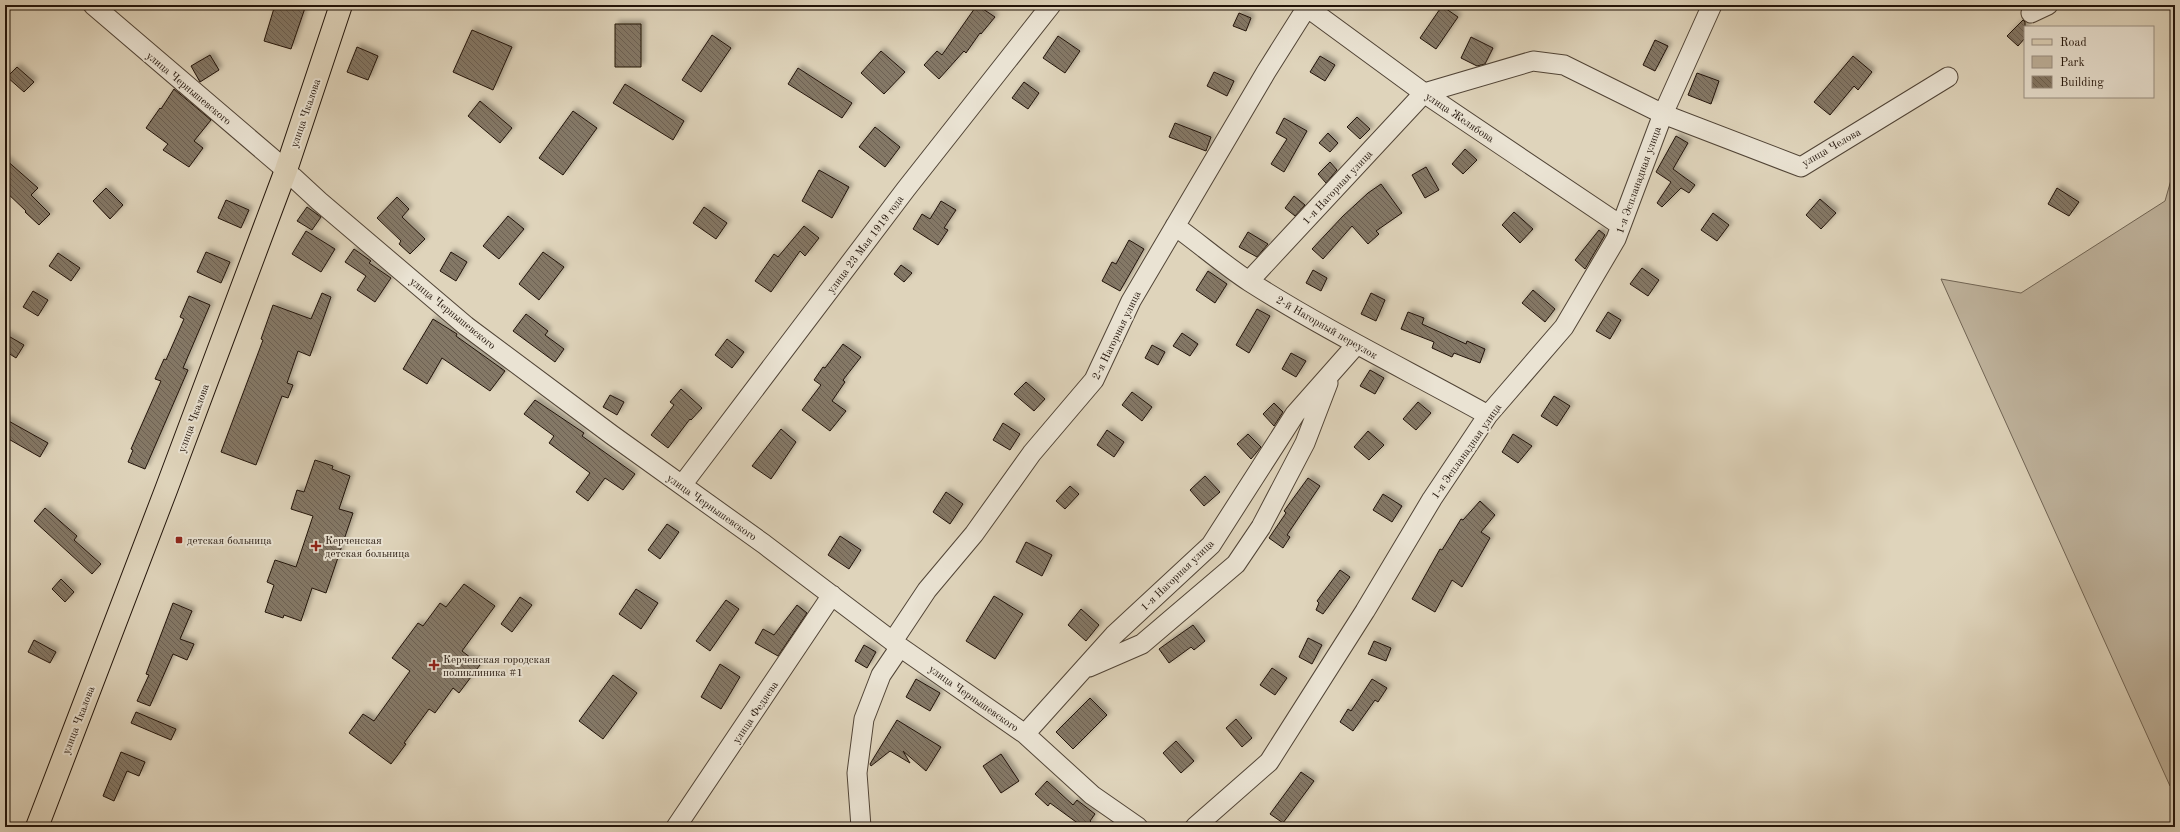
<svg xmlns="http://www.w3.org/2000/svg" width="2180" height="832" viewBox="0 0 2180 832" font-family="'Old Standard TT',serif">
<defs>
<pattern id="building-back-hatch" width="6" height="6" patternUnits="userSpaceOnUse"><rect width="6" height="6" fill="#847866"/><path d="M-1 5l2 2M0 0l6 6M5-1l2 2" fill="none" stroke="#6c6152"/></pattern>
<filter id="shadow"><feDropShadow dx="3.5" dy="-3.5" stdDeviation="2" flood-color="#0004"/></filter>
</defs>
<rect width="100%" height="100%" fill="#dfd4bb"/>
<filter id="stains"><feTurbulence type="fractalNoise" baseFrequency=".005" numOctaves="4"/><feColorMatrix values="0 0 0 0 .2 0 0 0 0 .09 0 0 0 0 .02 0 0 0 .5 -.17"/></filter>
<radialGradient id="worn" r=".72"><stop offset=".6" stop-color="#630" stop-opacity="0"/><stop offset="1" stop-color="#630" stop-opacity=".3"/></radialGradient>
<!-- green -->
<path fill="#bfb39d" stroke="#706454" d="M2175 166V787L2170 786 1941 279 2021 293 2165 201Z"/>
<!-- building -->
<path fill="url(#building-back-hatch)" stroke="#22140a" filter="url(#shadow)" d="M275 5H306L291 49 264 41Z
M977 5 995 17 981 34 980 33 966 53 964 51 939 79 924 65 937 51 942 55Z
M1442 6 1458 17 1436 49 1420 38Z
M1239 13 1251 18 1246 31 1233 26Z
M2023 20 2025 22V38L2018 46 2007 36Z
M615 24H641V67H615Z
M472 30 512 47 493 90 453 72Z
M712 35 731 48 701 92 682 80Z
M1058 36 1080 51 1065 73 1043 58Z
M1471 37 1493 48 1485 64 1477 66 1461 58Z
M1655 40 1668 46 1655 71 1643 65Z
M357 47 378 56 368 80 347 72Z
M881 51 905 72 884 94 861 73Z
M210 55 219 70 200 82 191 66Z
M1320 56 1335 65 1325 81 1310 72Z
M1853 56 1872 72 1858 90 1854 86 1830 115 1814 102Z
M17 67 34 82 24 92 7 77Z
M798 68 852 103 842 118 788 84Z
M1214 72 1234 81 1227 96 1207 86Z
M1697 73 1719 81 1711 104 1688 95Z
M1024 82 1039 93 1028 109 1012 98Z
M625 84 684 121 673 140 613 103Z
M174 89 211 120 194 141 203 148 189 167 163 150 168 144 146 128 160 108 161 109Z
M480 101 512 128 500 143 468 116Z
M573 111 597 128 563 175 539 158Z
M1357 117 1370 129 1360 139 1347 127Z
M1284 118 1307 131 1284 172 1271 164 1287 139 1276 133Z
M1175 123 1211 137 1206 151 1169 137Z
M875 127 900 147 885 167 859 147Z
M1328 133 1338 143 1330 152 1319 143Z
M1676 136 1688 143 1673 169 1695 185 1689 193 1681 188 1662 207 1657 203 1671 182 1656 172Z
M1465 149 1477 160 1463 174 1452 164Z
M5 159 38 188 31 195 50 214 39 225 25 212 26 211 5 191Z
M1330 162 1337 170 1326 183 1318 174Z
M1426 167 1439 190 1425 198 1412 175Z
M819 170 849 187 832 218 802 201Z
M1381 184 1402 213 1376 231 1379 234 1368 244 1352 226 1323 259 1312 249 1343 216 1368 193Z
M106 188 123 205 110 219 93 201Z
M2057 188 2079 202 2069 216 2048 204Z
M1294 196 1305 205 1295 216 1285 208Z
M397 197 409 209 402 217 425 239 410 254 399 244 401 241 377 218Z
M1820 199 1836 213 1821 229 1806 215Z
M226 200 249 210 241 228 218 218Z
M941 201 956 210 944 228 948 230 938 245 913 229 922 214 930 219Z
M307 207 321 217 312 230 297 221Z
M704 207 727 223 716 239 693 223Z
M1514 212 1533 229 1520 243 1502 225Z
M1713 213 1729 225 1717 241 1701 230Z
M508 216 524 229 499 259 483 246Z
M804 226 819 238 805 256 800 251 771 292 755 281 774 254 778 257Z
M1599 230 1605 235 1585 269 1575 260Z
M306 231 335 249 321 272 292 254Z
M1248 232 1268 244 1257 257 1239 247Z
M1129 240 1144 249 1120 291 1102 281 1112 262 1116 264Z
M354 249 371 261 369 263 391 278 375 302 357 290 366 276 345 262Z
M206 252 230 262 221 283 197 272Z
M451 252 467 262 456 281 440 271Z
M543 252 564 267 539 300 519 284Z
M58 253 80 268 71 281 49 266Z
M901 265 912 273 904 282 894 274Z
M1642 268 1659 280 1648 296 1630 284Z
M1313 270 1327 278 1321 291 1306 283Z
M1208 271 1227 284 1215 303 1196 290Z
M1533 290 1555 309 1545 322 1522 303Z
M33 291 48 300 38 316 23 307Z
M322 293 331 297 310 356 298 351 287 383 293 385 288 398 282 396 256 465 221 452 263 340 261 339 273 305 311 319Z
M1371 293 1385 300 1376 321 1361 314Z
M189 296 210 305 183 368 188 370 145 469 128 462 133 450 131 449 161 381 155 379 164 359 166 360 184 319 180 317Z
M1257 309 1270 316 1249 353 1236 345Z
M1408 312 1424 318 1422 324 1466 344 1467 341 1485 349 1480 363 1454 353 1452 357 1432 348 1434 342 1401 329Z
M1608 312 1621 320 1610 339 1596 331Z
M526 314 548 331 545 335 564 349 555 362 513 331Z
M433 319 457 334 456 336 505 371 490 391 442 358 427 384 403 369Z
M1182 333 1198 344 1190 356 1173 346Z
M5 334 24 345 16 358 5 351Z
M727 339 744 352 732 368 715 355Z
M843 344 861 357 843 380 845 382 832 401 846 411 830 431 802 410 821 385 814 380 823 367 825 368Z
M1152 345 1165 352 1158 365 1145 358Z
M1291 353 1306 361 1296 377 1282 369Z
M1370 370 1384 378 1375 394 1360 386Z
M1026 382 1045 399 1034 411 1014 394Z
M681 389 702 408 691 420 690 419 668 448 651 435 674 405 670 402Z
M1132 392 1152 407 1142 421 1122 405Z
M610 395 624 402 617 415 603 407Z
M1554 396 1570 406 1557 426 1541 416Z
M535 400 584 433 582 436 635 474 623 490 605 478 588 501 576 492 590 473 549 443 554 436 524 414Z
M1418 402 1431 413 1416 430 1403 419Z
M1274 403 1283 412 1274 426 1263 414Z
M5 419 48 443 40 457 5 437Z
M1003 423 1020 434 1010 450 993 440Z
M781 429 796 442 771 479 752 466Z
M1107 430 1124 442 1114 457 1097 445Z
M1368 431 1384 445 1369 460 1354 447Z
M1248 434 1261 447 1251 459 1237 444Z
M1513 434 1532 446 1518 463 1502 452Z
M315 460 333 466 332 469 350 476 339 509 353 513 326 593 312 588 301 621 284 615 283 618 265 612 274 585 267 582 275 560 296 567 313 516 291 509 297 490 304 492Z
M1205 476 1220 492 1204 506 1190 490Z
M1308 478 1320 486 1287 535 1290 537 1283 548 1269 538 1286 513 1284 511Z
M1070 486 1079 494 1065 509 1056 501Z
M946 492 963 504 950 524 933 512Z
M1383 494 1402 506 1392 522 1373 510Z
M1480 501 1495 515 1481 532 1490 538 1462 587 1452 580 1435 612 1412 599 1440 549 1442 550 1461 519 1463 520Z
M45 508 77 536 74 540 101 564 92 574 34 521Z
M667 524 679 532 660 559 648 550Z
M840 536 861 550 849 569 828 555Z
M1026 542 1052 555 1042 576 1016 562Z
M1340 570 1350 577 1323 614 1316 610 1319 603 1317 601Z
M61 579 74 592 65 602 52 589Z
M464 584 495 606 462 651 480 665 459 693 453 688 435 713 429 709 404 743 406 744 391 764 349 733 363 714 374 721 410 671 392 658 418 623 423 626 440 603 446 607Z
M636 589 658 603 641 629 619 614Z
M994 596 1023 614 995 659 966 641Z
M520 597 532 605 512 632 501 624Z
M726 600 739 609 710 651 696 641Z
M173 603 192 611 180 639 194 644 187 660 173 654 150 706 137 701 149 675 146 674Z
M797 605 807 613 778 656 755 643 763 629 774 635Z
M1081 609 1099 625 1086 641 1068 625Z
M1193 625 1205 641 1194 650 1191 647 1169 663 1159 649Z
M1308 638 1322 645 1312 664 1299 657Z
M34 640 56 652 50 663 28 652Z
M1374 641 1391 648 1386 661 1368 654Z
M864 645 876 652 867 668 855 661Z
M720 664 740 677 721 709 701 697Z
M1272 668 1287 678 1275 695 1260 685Z
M613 675 637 693 603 739 579 721Z
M916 679 940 693 930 711 906 697Z
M1372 679 1387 688 1378 702 1375 700 1353 731 1340 722 1348 709 1351 711Z
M1090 698 1107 715 1073 749 1056 732Z
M136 712 176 729 171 740 131 723Z
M1236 719 1252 738 1242 747 1226 728Z
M897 720 941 747 926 771 903 751 910 763 890 751 871 766 870 764Z
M1176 741 1194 761 1181 773 1163 753Z
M121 752 145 762 139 776 127 771 114 801 103 796Z
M1001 754 1019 781 1001 793 983 766Z
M1301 772 1314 781 1283 823 1270 814Z
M1047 781 1073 805 1077 800 1095 814 1090 821 1092 823 1089 827H1083L1050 803 1048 806 1035 794Z"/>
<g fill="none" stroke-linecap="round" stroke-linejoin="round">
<defs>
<path id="minor" d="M93 5 286 170
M1304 5 1424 93 1620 225
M2031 13 2048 5
M293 177 319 201 466 326 612 435 764 544 900 647 1025 734 1092 795 1138 827
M1175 226C1200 244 1224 265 1250 282 1327 331 1409 371 1488 415
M1249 281 1424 93 1533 61 1564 65 1663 114 1801 167 1948 77
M682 485 906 189 1051 5
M893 641 927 590 974 534 1032 453 1094 380 1131 301 1266 72 1307 7
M1089 667 1142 644 1236 564 1261 527 1305 443 1328 383
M1025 734 1114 635 1211 545 1295 414 1356 345
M676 827 832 595
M861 827 857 773 864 719 881 675 900 647
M1195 827 1269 762 1365 611 1432 499 1488 415 1564 327 1616 239 1663 114 1712 5"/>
<path id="major" d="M37 827 166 490 286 170 341 5"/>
</defs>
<!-- minor casing -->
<use href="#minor" stroke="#514436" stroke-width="21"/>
<!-- major casing -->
<use href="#major" stroke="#22140a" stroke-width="24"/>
<!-- minor -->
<use href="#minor" stroke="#eae3d3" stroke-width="19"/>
<!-- major -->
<use href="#major" stroke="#dfd4bb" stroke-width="22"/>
</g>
<!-- markers -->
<g fill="#8f2418" stroke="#eae3d3" stroke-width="1.5">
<rect x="175" y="536" width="8" height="8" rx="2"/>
<path d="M314 540h4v4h4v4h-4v4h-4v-4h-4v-4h4z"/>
<path d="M432 659h4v4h4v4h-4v4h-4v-4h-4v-4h4z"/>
</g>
<g text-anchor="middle" stroke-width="4" stroke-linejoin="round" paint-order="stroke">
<!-- street labels -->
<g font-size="11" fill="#22140a" stroke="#eae3d3">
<text transform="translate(189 88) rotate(40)" y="4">улица Чернышевского</text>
<text transform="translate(305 113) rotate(-71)" y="4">улица Чкалова</text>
<text transform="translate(1460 117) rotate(34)" y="4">улица Желябова</text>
<text transform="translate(1831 147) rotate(-30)" y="4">улица Челова</text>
<text transform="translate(1638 180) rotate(-70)" y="4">1-я Эспланадная улица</text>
<text transform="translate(1337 187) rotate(-47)" y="4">1-я Нагорная улица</text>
<text transform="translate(865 244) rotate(-53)" y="4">улица 23 Мая 1919 года</text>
<text transform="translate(453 313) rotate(39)" y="4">улица Чернышевского</text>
<text transform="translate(1327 327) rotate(30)" y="4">2-й Нагорный переулок</text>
<text transform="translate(1116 335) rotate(-64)" y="4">2-я Нагорная улица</text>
<text transform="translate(193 418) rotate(-70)" y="4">улица Чкалова</text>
<text transform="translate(1466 451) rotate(-55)" y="4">1-я Эспланадная улица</text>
<text transform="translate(712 507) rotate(35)" y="4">улица Чернышевского</text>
<text transform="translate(1177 575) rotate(-44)" y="4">1-я Нагорная улица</text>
<text transform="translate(974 698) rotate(35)" y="4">улица Чернышевского</text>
<text transform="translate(755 712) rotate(-56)" y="4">улица Федяева</text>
<text transform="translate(78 720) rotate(-69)" y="4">улица Чкалова</text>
</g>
<!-- poi labels -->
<g font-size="11" fill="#22140a" stroke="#eae3d3" text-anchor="start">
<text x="187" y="544">детская больница</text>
<text x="325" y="544">Керченская<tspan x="325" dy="13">детская больница</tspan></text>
<text x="443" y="663">Керченская городская<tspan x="443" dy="13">поликлиника #1</tspan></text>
</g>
</g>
<!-- margin -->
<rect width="2180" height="832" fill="none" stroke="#dfd4bb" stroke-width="20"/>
<rect x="6" y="6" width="2168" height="820" fill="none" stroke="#22140a" stroke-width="2"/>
<rect x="10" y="10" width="2160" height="812" fill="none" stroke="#22140a"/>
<!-- legend -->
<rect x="2024" y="26" width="130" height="72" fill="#eae3d3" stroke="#9a9083"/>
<rect x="2032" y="39" width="20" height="6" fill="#dfd4bb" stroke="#9a9083"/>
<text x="2060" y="46" font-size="12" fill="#22140a">Road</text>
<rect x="2032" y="56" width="20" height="12" fill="#bfb39d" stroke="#9a9083"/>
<text x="2060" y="66" font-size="12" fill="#22140a">Park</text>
<rect x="2032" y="76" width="20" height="12" fill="url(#building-back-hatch)" stroke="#9a9083"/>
<text x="2060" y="86" font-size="12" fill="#22140a">Building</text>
<rect width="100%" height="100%" filter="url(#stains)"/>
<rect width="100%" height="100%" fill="url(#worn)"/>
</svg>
